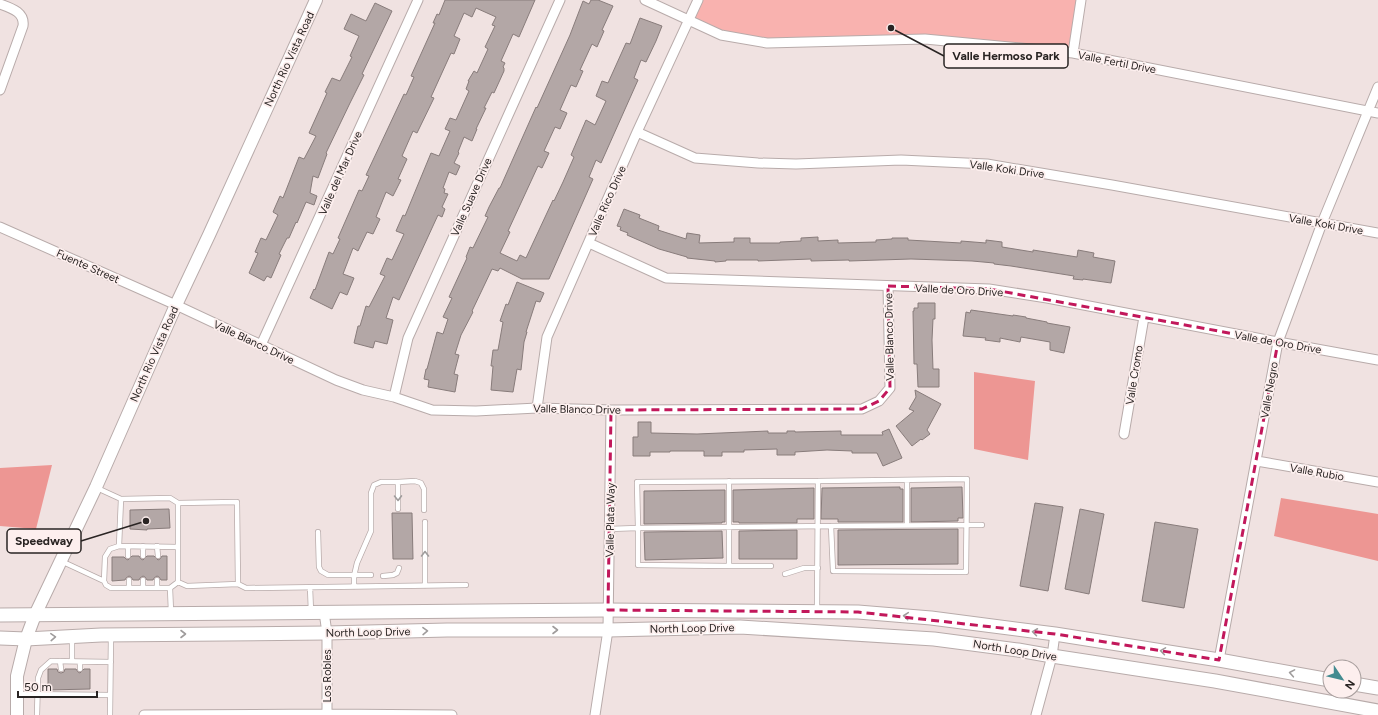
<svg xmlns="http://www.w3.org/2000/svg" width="1378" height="715" viewBox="0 0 1378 715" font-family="Figtree,sans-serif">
<rect width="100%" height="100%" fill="#f0e2e1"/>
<!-- green -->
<path fill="#f9b2af" d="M698 0H1081L1073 53 925 39 767 43 721 35 689 21Z"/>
<!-- water -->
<path fill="#ed9693" d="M974 372 1035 381 1028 460 974 449Z
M52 465 36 529 0 526V468Z
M1281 498 1378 514V561L1274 536Z"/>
<!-- building -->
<path fill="#b3a7a6" stroke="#887c7b" d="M445 0H535L519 37 513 34 501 61 505 63 503 67 504 68V71L494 93 492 92 484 108H486L476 129H477L472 141 464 137 458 152 459 153 454 163 460 166 456 175 449 172 443 188 445 189 444 193 448 194 442 207 445 209 442 217 438 215 399 300 393 297 386 318 393 320 387 344 375 341 373 348 354 343 358 326H360L366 306 369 307 385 276 380 274 387 258 392 260 404 234 396 231 403 215 405 216 431 153 439 156 450 131 445 129 450 118 456 120 469 91 466 89 469 81H468L474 71 477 73 488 49 485 47 495 26 492 25 496 17 476 8 472 17 464 13 454 36 460 39 454 54 451 53 431 97 434 98 417 133 413 131 402 156 407 159 398 179 401 180 393 196 386 192 376 217 380 219 373 234 367 232 358 251 353 248 343 274 354 278 347 295 340 292 332 309 310 298 314 289 315 290 329 252 333 254 340 239 338 238 359 190 362 191 369 176 366 175 404 94 406 95 414 77 411 76 435 23H433L437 14 439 15Z
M591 0H598L613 6 602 30 604 31 597 47 592 44 580 70 583 71 576 87 571 85 560 110 567 113 560 129 555 127 544 151 549 153 542 168 538 166 508 231 510 232 500 253 517 261 520 255 526 258 553 200 554 201 563 182 574 157 571 155 586 120 595 125 606 101 596 96 602 81 608 83 626 43 630 44 640 18 662 26 656 41 646 62 641 60 634 78 638 80 601 163 596 160 589 177 593 179 549 279H522L500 268 498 271 492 269 472 311 473 312 461 335 455 354 459 355 454 374 458 375 455 392 428 387 429 380 424 379 426 369H427L437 332 443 334 448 319 443 317 452 298 449 297 467 258 466 257 470 247 473 248 488 217 485 216 489 207 499 188H500L536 107 537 108 570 35 583 1 589 4Z
M375 3 392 11 362 74 364 75 350 103 326 153 327 154 318 178 313 176 310 193 317 196 314 205 306 202 297 223 296 222 289 238H287L279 254 281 255 271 278 267 276 264 281 249 273 258 253 255 252 261 238 266 240 278 215 273 212 280 196 283 198 299 157 304 159 316 136 309 133 327 93 325 92 332 78 340 81 352 57 350 56 359 36 344 29 351 14 366 21Z
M624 209 640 215 639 218 659 226 658 230 686 239 687 233 700 235 699 243 734 242V238H750V243H780V242L801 241V238L818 237V241L838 240V243L876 242V240L892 239V238H908V240L961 243V241L986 243V240L1002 242V247L1033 252V250L1077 257 1078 250 1094 253 1093 257 1115 261 1111 283 1083 279V280L1073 279 1074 276 1011 266 994 264V263L972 261 911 259 849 261V260L811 261V259L758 261V260H726V261L715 262V261L687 258V257L659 249 627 235 628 233 620 230 621 227 617 226Z
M517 282 544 293 540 302 536 301 526 332H527L524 342 521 370 517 369 513 392 491 390 493 366H491L493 350H498L503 322 500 321 506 304 508 305Z
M918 303H935V319H933L932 340 933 369H939V387H918L917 364H914L913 311H914V308H918Z
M971 310 1013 316V315L1026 317V318L1047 322V323L1070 327 1064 353 1050 350V342L1021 337 1020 342 1000 338V342L985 340 986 338 963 336 966 312 970 313Z
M915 390 941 404 927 430 930 434 922 440 921 439 912 446 896 426 914 411 909 409 916 397Z
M638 422H651V433L697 434 768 431V433H787V431H795V432L841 431V435H883L882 432 889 429 902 458 883 466 877 453H852V451L827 450 795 452V455H777V449L744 450V452H722V456H704V451H670V452H650V456H633V437H638Z
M900 487V489H903V522H838V519H821L822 488Z
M962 487 963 518H958V521L911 522V488Z
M814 488V519H797V523H739V522H733V490Z
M725 490V522H722V523L644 524V491Z
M1035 503 1063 507 1048 591 1020 586Z
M169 509 170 528 147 529V530L130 529V510Z
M1080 509 1104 514 1089 594 1065 589Z
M392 513H412L413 559H393Z
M1155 522 1198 529 1184 608 1142 601Z
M958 529V564L838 565V530Z
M797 530V559H739V531Z
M722 531 723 558 645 560 644 532Z
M132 556H139L141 559 143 560 147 556H154L158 560 160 559 162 556H167V580H161L159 577 157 576 154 578 153 580H147L145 577 143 576 140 578 139 580H133L131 577 129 576 126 578 125 580 112 581V557H124L126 559 128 560Z
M48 669H57L58 672 61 673 64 672 65 669H76L78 672 80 673 84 669H90V689L48 690Z"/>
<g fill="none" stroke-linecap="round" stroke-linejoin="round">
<defs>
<path id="service" d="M907 480V525
M818 481 637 482 638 528 831 526
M97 488 121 499 119 546 110 549 105 557 104 581
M121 499 170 498 178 503V582L170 588 171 612
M398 509V482L415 481 421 483 424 489V510
M425 522V586
M609 529 638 528V565L729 566V481
M318 532 319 567 321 571 328 575H371
M119 546 178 547
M143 546V556
M157 546 158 556
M128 556V546
M61 561 104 581 106 585 111 588H170
M729 566H771
M785 574 804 568H818
M383 576 393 575 397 573 399 568
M129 580V588
M178 582 187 586 238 584 237 502 178 503
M238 584 246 588 466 585
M310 587 311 612
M354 587V576L357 563 371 531V493L374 485 381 482H398
M143 588V580
M157 588V580
M817 610 818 481 967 479 966 572 833 571 831 526 967 525H982
M60 661 61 669
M72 661V637
M80 662V669
M18 694 110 695
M37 715 38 678 41 670 51 661 111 662
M110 715 111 636"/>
<path id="minor" d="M645 0 721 35 767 43 925 39 1073 53 1378 113
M0 4C11 8 25 12 23 26L0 90
M1073 53 1081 0
M637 132 695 158 758 163 796 164 901 160 987 164 1112 185 1378 233
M0 227 176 305 336 380 363 390 394 397 432 410 476 411 537 408 611 410 862 409 879 401 890 388 888 286
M589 243 666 278 989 289 1047 298 1278 342 1378 360
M261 345 418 0
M394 397 408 338 560 0
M537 408 547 337 637 132 698 0
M1124 434 1144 317
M1257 461 1378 482
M324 612 327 633V715
M1219 660 1278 342 1322 223 1378 87
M144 715 327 714 452 715
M595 715 608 630 611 410
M1036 715 1052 656 1055 634"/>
<path id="tertiary" d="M17 715V676L26 639 35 615 96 487 176 305 209 235 316 0"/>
<path id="secondary" d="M0 615 608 610 858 612 931 618 1055 634 1219 660 1330 680
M0 638 26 639 101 635 327 633 447 630H608L740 627 934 639 1018 650 1052 656 1215 681 1378 711
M1354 684 1378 688"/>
</defs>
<!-- service casing -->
<use href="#service" stroke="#b8abaa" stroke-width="6"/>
<!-- minor casing -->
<use href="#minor" stroke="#b8abaa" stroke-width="11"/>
<!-- tertiary casing -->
<use href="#tertiary" stroke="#b8abaa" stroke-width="14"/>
<!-- secondary casing -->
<use href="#secondary" stroke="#b8abaa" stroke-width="15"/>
<!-- service -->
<use href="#service" stroke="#fff" stroke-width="4.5"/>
<!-- minor -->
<use href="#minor" stroke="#fff" stroke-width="9"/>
<!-- tertiary -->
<use href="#tertiary" stroke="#fff" stroke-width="12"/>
<!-- secondary -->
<use href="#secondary" stroke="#fff" stroke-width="13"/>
</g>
<!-- one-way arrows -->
<defs><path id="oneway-chevron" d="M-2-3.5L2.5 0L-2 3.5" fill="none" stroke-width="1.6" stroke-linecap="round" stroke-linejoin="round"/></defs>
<g stroke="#9f9c9c">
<use href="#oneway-chevron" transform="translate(398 498) rotate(89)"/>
<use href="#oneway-chevron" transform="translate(425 554) rotate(-90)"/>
<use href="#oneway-chevron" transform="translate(906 616) rotate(-175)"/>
<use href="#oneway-chevron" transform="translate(555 630)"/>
<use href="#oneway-chevron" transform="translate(425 631) rotate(-1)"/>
<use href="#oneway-chevron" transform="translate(1035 632) rotate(-172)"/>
<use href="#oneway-chevron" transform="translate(183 634)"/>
<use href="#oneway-chevron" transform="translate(53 637) rotate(-3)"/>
<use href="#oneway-chevron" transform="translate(1163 651) rotate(-171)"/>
<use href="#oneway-chevron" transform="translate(1292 673) rotate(-170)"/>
</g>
<!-- marked area -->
<path fill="none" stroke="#c2185b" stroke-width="3" stroke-dasharray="8 5" stroke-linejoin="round" d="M888 286 989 289 1278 342 1219 660 1055 634 858 612 608 610 611 410 862 409 879 401 890 388Z"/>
<g text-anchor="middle" stroke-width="3.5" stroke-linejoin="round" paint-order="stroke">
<!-- street labels -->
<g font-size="11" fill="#292423" stroke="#fdefee">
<text transform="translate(289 59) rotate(-65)" y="4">North Rio Vista Road</text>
<text transform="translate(1117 62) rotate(11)" y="4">Valle Fertil Drive</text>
<text transform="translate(1007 169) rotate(8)" y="4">Valle Koki Drive</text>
<text transform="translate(340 173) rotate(-66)" y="4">Valle del Mar Drive</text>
<text transform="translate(471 197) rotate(-66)" y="4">Valle Suave Drive</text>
<text transform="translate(607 201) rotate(-66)" y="4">Valle Rico Drive</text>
<text transform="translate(1326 224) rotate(10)" y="4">Valle Koki Drive</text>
<text transform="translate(88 266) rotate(24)" y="4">Fuente Street</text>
<text transform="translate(959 290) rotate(3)" y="4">Valle de Oro Drive</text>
<text transform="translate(889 337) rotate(-91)" y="4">Valle Blanco Drive</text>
<text transform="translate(254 342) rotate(25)" y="4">Valle Blanco Drive</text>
<text transform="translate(1278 342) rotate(10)" y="4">Valle de Oro Drive</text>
<text transform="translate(154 354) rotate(-66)" y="4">North Rio Vista Road</text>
<text transform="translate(1134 375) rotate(-81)" y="4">Valle Cromo</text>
<text transform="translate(1269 390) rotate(-80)" y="4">Valle Negro</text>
<text transform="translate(577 409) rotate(1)" y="4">Valle Blanco Drive</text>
<text transform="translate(1317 472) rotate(10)" y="4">Valle Rubio</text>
<text transform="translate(610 520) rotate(-89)" y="4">Valle Plata Way</text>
<text transform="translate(692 628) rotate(-1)" y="4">North Loop Drive</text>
<text transform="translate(368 632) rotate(-1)" y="4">North Loop Drive</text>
<text transform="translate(1015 650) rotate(9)" y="4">North Loop Drive</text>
<text transform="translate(327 676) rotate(-90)" y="4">Los Robles</text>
</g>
</g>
<!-- callouts -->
<path fill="none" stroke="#292423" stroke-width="1.5" d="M891 28L944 56M146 521L81 541"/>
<g fill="#292423" stroke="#fdefee" stroke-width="1.5">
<circle cx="891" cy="28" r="4"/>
<circle cx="146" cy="521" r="4"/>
</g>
<g fill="#fdefee" stroke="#292423" stroke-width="1.5">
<rect x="944" y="44" width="124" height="24" rx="4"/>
<rect x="7" y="529" width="74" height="24" rx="4"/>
</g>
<g font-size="12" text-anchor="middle" font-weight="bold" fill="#292423">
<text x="1006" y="60">Valle Hermoso Park</text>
<text x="44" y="545">Speedway</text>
</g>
<!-- north arrow -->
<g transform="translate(1342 679) rotate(125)"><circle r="19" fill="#fdefee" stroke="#a89e9d"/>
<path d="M0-3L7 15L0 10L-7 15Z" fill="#438b90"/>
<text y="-6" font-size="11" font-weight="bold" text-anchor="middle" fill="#292423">N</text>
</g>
<!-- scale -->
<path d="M18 691v6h79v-6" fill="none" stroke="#292423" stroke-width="2"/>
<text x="24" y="691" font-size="12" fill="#292423" stroke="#fdefee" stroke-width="3" paint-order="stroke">50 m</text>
</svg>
